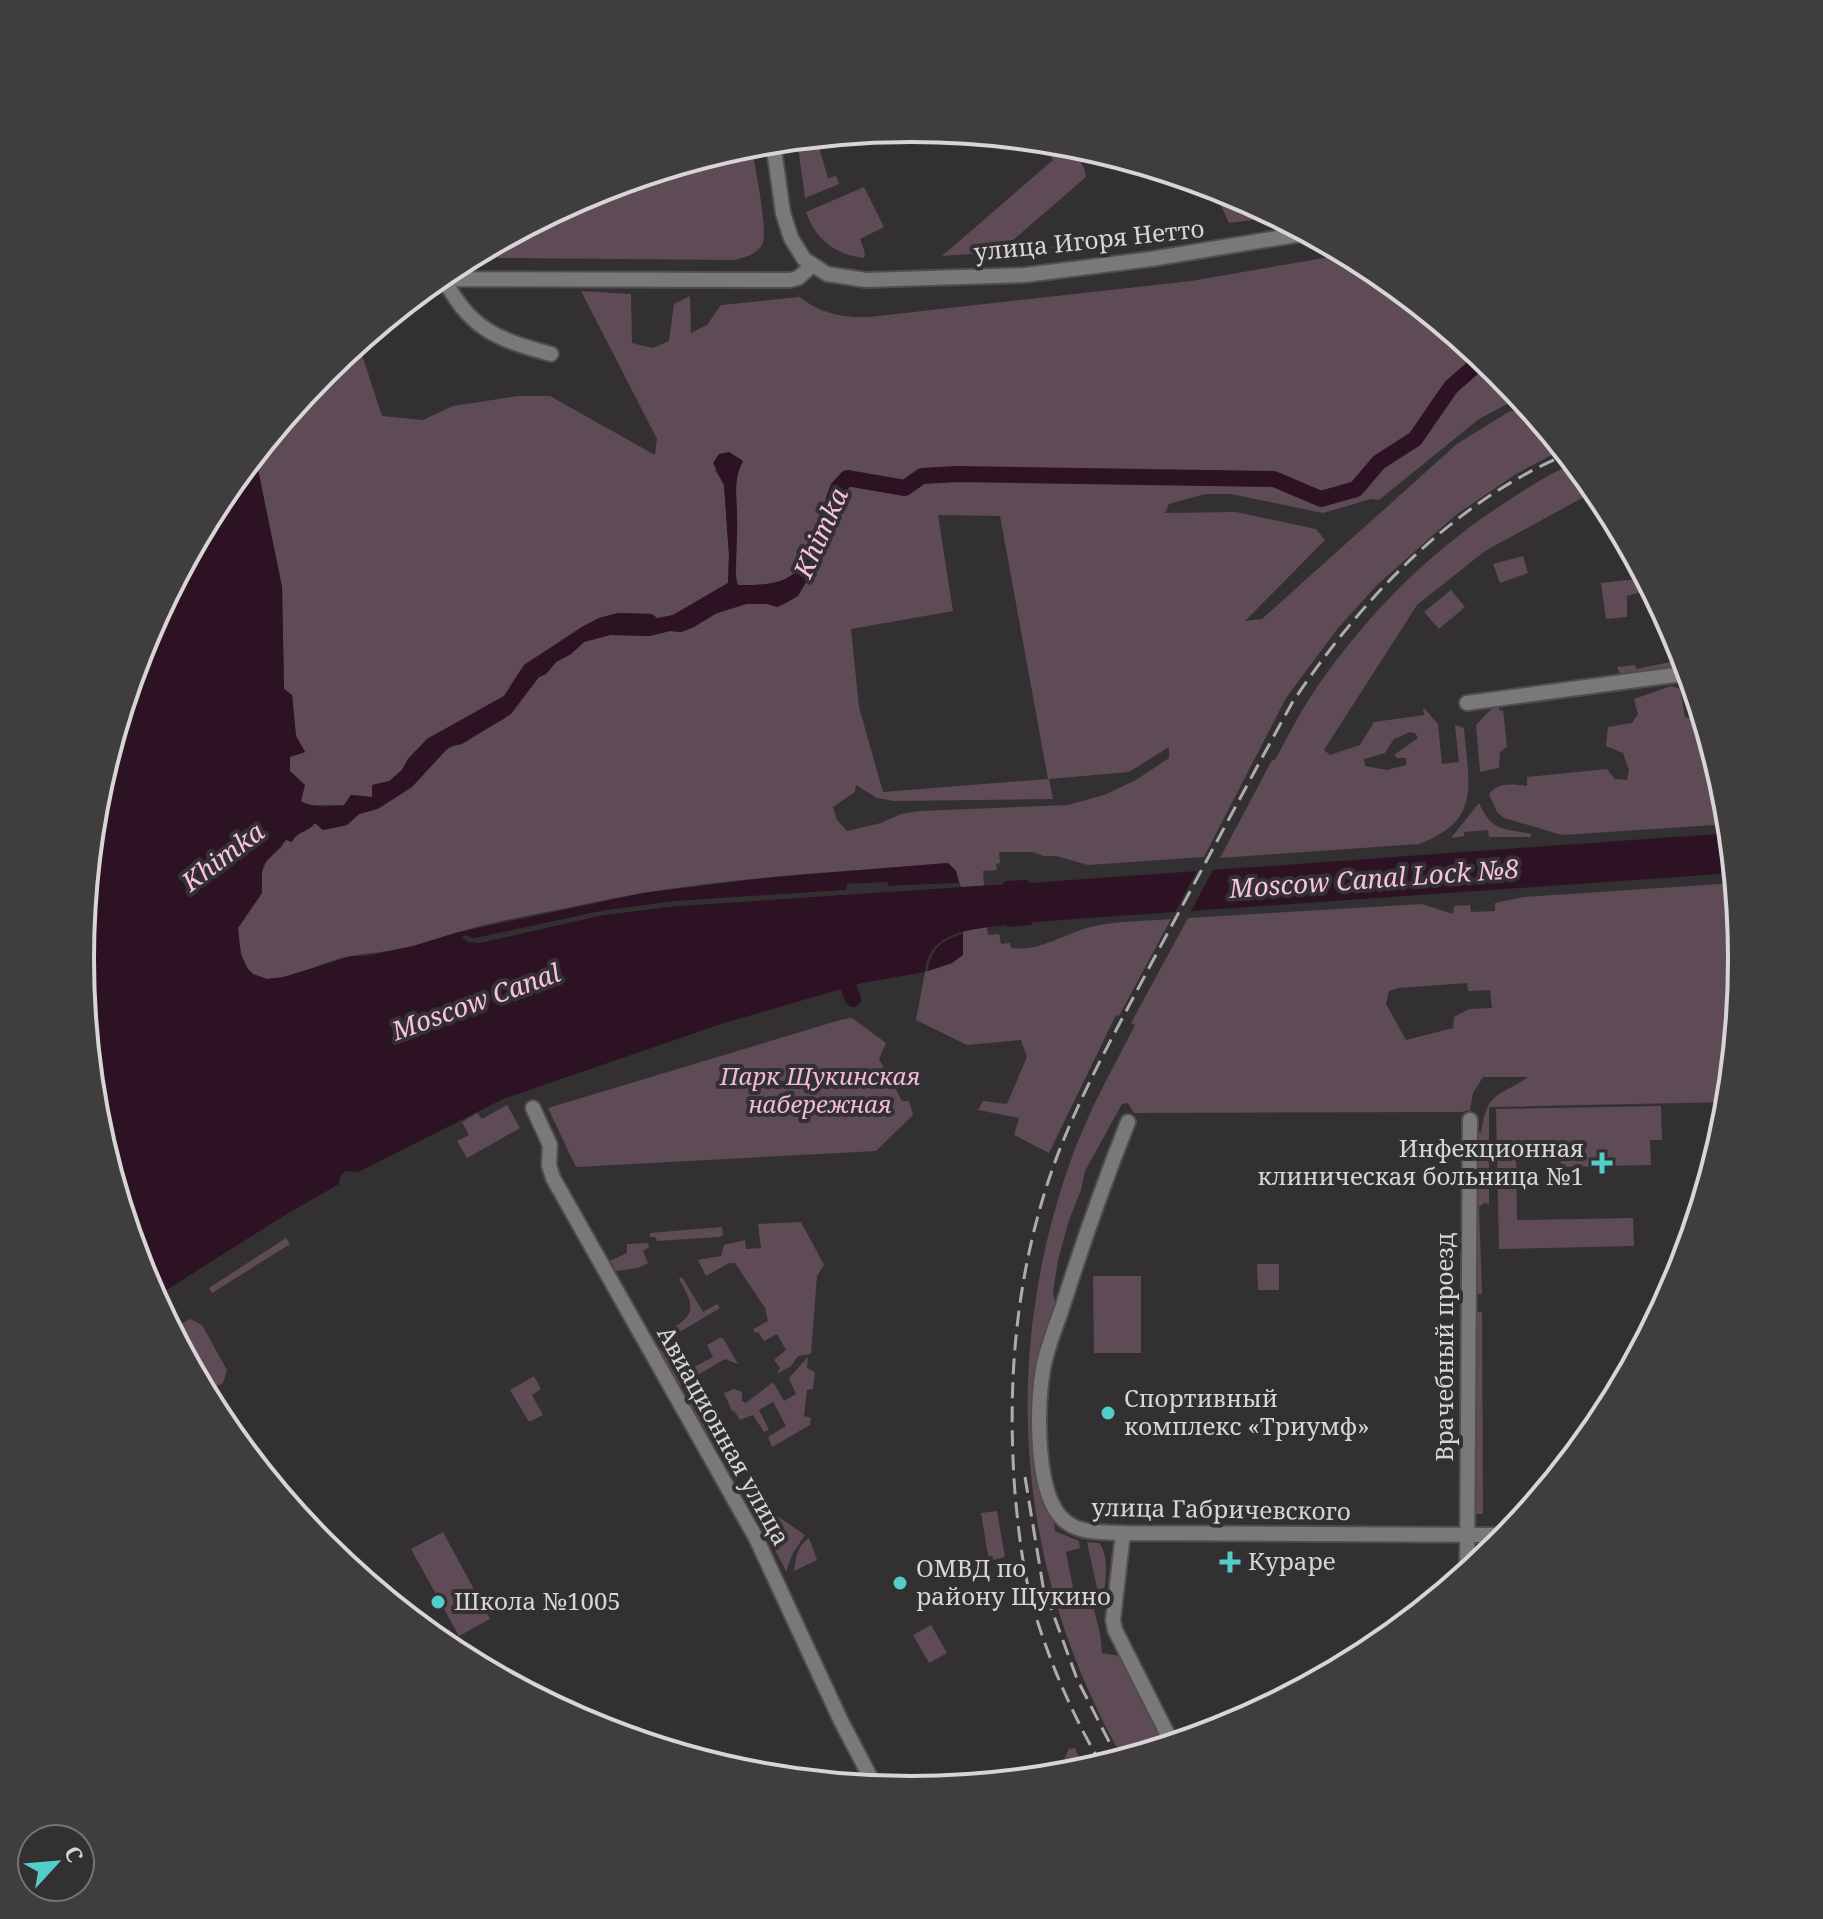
<svg xmlns="http://www.w3.org/2000/svg" width="1823" height="1919" viewBox="0 0 1823 1919" font-family="'Noto Serif',serif">
<rect width="100%" height="100%" fill="#333032"/>
<!-- green -->
<path fill="#5e4b56" fill-rule="evenodd" d="M816 137 828 178 836 176 839 184 805 198 797 139Z
M1044 141 1070 144 1084 168 1086 177 1005 247V250L1093 245 942 256 1053 160Z
M751 144C754 162 769 232 762 245 756 255 745 257 734 260L498 258 496 243 594 191Z
M1212 186 1244 199 1252 220 1229 223Z
M864 187 884 227 860 239 865 253 864 258C836 255 815 239 806 212Z
M1347 254 1374 268 1500 372 1517 393 1511 402 1479 419 1379 500 1371 499 1323 513 1231 494H1205L1169 504 1165 513 1236 512 1316 529 1325 540 1245 621 1262 619 1457 444 1510 411 1527 412 1530 409 1563 449 1516 474 1457 514 1378 584 1338 628 1286 698 1204 857 1088 865 1056 856H1044L1033 852H999L1000 863 996 864 997 870 983 871 984 886 961 887 956 871 948 863C828 873 705 878 586 904 544 913 498 920 456 933 439 938 422 945 404 948 386 952 368 953 350 956 323 961 296 979 268 979 242 979 239 947 238 928L254 904 262 886V872L267 860 281 848 286 839 316 823 323 830 347 825 359 814 378 809 412 787 442 752 504 719 539 677 546 674 556 662 571 654 584 642 610 635 650 636 670 631 681 632 694 627 709 616 746 604H768L777 607C805 593 815 570 822 540L815 539C809 546 807 553 803 562 791 586 761 585 738 585L736 575 737 514 735 500 736 474 743 461 729 452 715 470 724 485 729 555 728 583 673 615 657 619 652 614 618 613 599 618 582 627 524 665 504 696 427 739 408 759 402 770 389 782 372 785V797L351 795 344 805H307L301 801 304 785 290 771V757L305 752 296 736 292 696 284 689 282 587 255 455 324 371 355 346 362 355 382 416 423 420 453 406 518 396H550L655 455 657 439 581 291 631 294 632 343 653 348 669 341 674 304 690 296 691 333 707 325 721 305 800 297C820 314 845 318 869 317L1191 281ZM938 515 1000 516 1048 779 883 792 859 707 851 629 953 611ZM1169 747V758L1136 780 1104 795 1068 805 920 811 901 814 881 823 847 831 837 820 833 807 855 792 856 785 877 798 894 801 1053 799 1049 779 1129 772Z
M1575 463 1605 502 1593 492 1485 551 1417 605 1324 750 1330 755 1360 745 1374 722 1424 715 1423 707 1438 724 1442 764 1459 762 1455 725 1464 728C1468 784 1483 820 1419 844L1220 858 1272 760H1275C1287 738 1298 716 1311 696 1361 621 1425 555 1500 506 1524 490 1548 474 1575 463ZM1410 732 1415 733 1418 738 1394 755 1397 758H1406V765L1387 770 1365 766 1364 759 1385 753 1394 739Z
M1523 556 1528 573 1500 583 1493 564Z
M1646 578 1652 589 1627 596V617L1606 619 1601 583Z
M1451 590 1465 607 1439 629 1424 612Z
M1685 659 1689 671 1622 678 1617 667 1635 665 1636 669Z
M1671 686 1680 689 1685 717 1704 721 1707 748 1712 749 1727 798 1730 824 1562 835 1504 818 1497 812 1489 794C1498 782 1513 784 1527 786V777L1607 769 1615 779 1627 780 1629 770 1623 753 1606 746 1608 727 1632 723 1638 714 1634 699Z
M1495 705H1498L1500 711 1503 710 1507 747 1500 752 1499 768 1480 772 1476 725Z
M1479 803C1492 832 1503 828 1531 834V837H1489L1488 830 1464 832V836L1451 838Z
M1735 883 1743 960 1729 1102 1489 1107V1204L1484 1203 1479 1207 1482 1294H1473L1476 1129 1481 1133C1488 1089 1498 1098 1528 1077H1483L1473 1093 1470 1110 1462 1112 1134 1113 1128 1103 1122 1104 1085 1171 1081 1190 1069 1220 1058 1260 1053 1292 1055 1303 1050 1334 1039 1477 1043 1501 1054 1520 1055 1531 1079 1541 1080 1548 1066 1552 1074 1593 1089 1590 1100 1633 1102 1653 1120 1656 1166 1747 1124 1760C1016 1573 999 1359 1072 1157 1088 1112 1113 1068 1135 1025L1131 1023 1188 918 1422 904 1453 914 1454 906 1470 905 1471 912 1495 911V903L1524 897ZM1467 983 1468 991 1490 990 1492 1008 1469 1009 1454 1017 1453 1028 1406 1040 1386 1004 1389 991 1398 988Z
M1171 919 1119 1016 1116 1015 1049 1153 1014 1135 1019 1118 978 1110 983 1101 1007 1104 1027 1057 1021 1040 967 1045 916 1020 925 972 952 963 962 955 963 931 987 927 988 935 999 934 1001 944 1010 943 1011 948C1042 952 1066 932 1095 926 1120 921 1146 921 1171 919Z
M852 1018 886 1043 879 1059 902 1101H909L913 1115 876 1151 576 1167 548 1108 840 1020Z
M507 1105 520 1128 467 1158 457 1141 469 1135 462 1122 477 1113 482 1119Z
M1661 1106 1662 1140H1650L1651 1165 1561 1167 1560 1143 1516 1144 1517 1220 1633 1218 1634 1246 1499 1249 1496 1109Z
M801 1222 824 1265 817 1276 811 1354 798 1356 791 1366 777 1374 780 1368 774 1360 786 1350 777 1334 764 1341 758 1332 755 1333 753 1329 768 1321 765 1308 735 1263H729L706 1276 698 1260 721 1256 724 1245 745 1240 746 1249 761 1248 758 1224Z
M722 1227 723 1235 719 1237 657 1241 655 1237H650V1233Z
M286 1238 290 1244 212 1293 209 1288Z
M648 1243 649 1247 643 1251 648 1263 638 1268 616 1271 610 1261 627 1253V1244Z
M1257 1264H1279V1290H1258Z
M1093 1276H1141V1353H1094Z
M682 1277 703 1312 717 1304 720 1308 671 1337 667 1331C697 1315 695 1307 679 1279Z
M1473 1312H1482L1483 1514H1474Z
M190 1319 202 1325 227 1370 223 1383 205 1393 171 1330Z
M719 1338H723L738 1364 725 1359 679 1386 659 1349 668 1351 681 1374 713 1357 707 1345Z
M808 1357 807 1368 815 1372 813 1389 807 1390 804 1416 811 1418 810 1425 772 1447 768 1437 786 1426 773 1402 759 1410 769 1430 764 1432 753 1415 740 1420 734 1411H732L724 1393 734 1389 742 1392V1401L746 1403 773 1382 784 1401 796 1394 789 1378Z
M534 1376 541 1389 532 1395 543 1415 529 1422 510 1390Z
M701 1389 705 1395 701 1397 703 1401 707 1399 719 1415 717 1424 725 1445H714L686 1397Z
M997 1511 1005 1557 989 1561 981 1513Z
M777 1516 805 1535 793 1553 786 1571 764 1529 766 1522Z
M443 1532 490 1619 459 1636 411 1549Z
M809 1538 817 1560 794 1571C796 1557 797 1546 809 1538Z
M1087 1542 1099 1543C1112 1558 1103 1592 1102 1611Z
M931 1625 947 1653 929 1663 913 1635Z
M1075 1748 1085 1772 1059 1777C1059 1774 1067 1751 1069 1749Z"/>
<!-- water -->
<path fill="#2c1222" d="M729 452 743 461C733 480 737 496 737 517 738 538 735 560 736 581L738 585C761 585 791 586 803 562 807 553 809 546 815 539H822L815 567 798 596 786 603 777 607 767 604H746L717 613 694 627 681 632 670 631 650 636 610 635 584 642 571 654 556 662 546 674 539 677 511 714 462 744 449 747 412 787 377 809 359 814 347 825 323 830 315 823C309 832 297 831 292 842L286 840 264 864 262 872V893L238 928 241 955 248 969 253 974 267 979 283 977 352 956H366L413 946 455 933 643 893 775 877 948 863 956 871 959 883 888 886 887 882 848 884 847 890 676 901 601 911 470 939 468 942 603 915 677 906 992 885H1002L1005 881 1027 880 1030 883 1731 833 1734 873 1033 922 1031 925 1008 927 1005 925C971 930 929 930 925 972L862 983 724 1023 503 1099 358 1172 345 1171 340 1177 339 1184 280 1218 154 1298 143 1277 96 1121 80 959 96 797 143 641 220 497 255 455 282 587 284 689 292 695 296 736 305 752 290 757V771L305 785 301 801C312 808 331 807 344 805L351 795 372 797V785L389 781 402 770 408 759 427 739 504 696 524 665 582 627 599 618 618 613 652 614 657 618 673 615 728 583 729 555 724 485 713 463 719 454Z
M963 934V955L952 963 928 971C930 950 943 939 963 934Z"/>
<!-- pier -->
<path fill="#333032" d="M1215 866 1189 915 1173 916 1199 867Z
M887 882 888 886 959 883 961 887 677 906 603 915 480 943 468 942 462 937 466 935 475 940 601 911 676 901 846 890 847 884Z"/>
<g fill="none" stroke-linecap="round" stroke-linejoin="round">
<!-- river -->
<path stroke="#2c1222" stroke-width="16" d="M813 559 838 488 847 478 905 488 922 476 957 474 1274 479 1321 499 1356 489 1379 462 1415 439 1451 387 1476 365 1486 361
M841 967 853 999"/>
<defs>
<path id="minor" d="M773 142 783 213 791 238 804 259 827 274 866 280 1025 275 1151 259 1308 233
M442 275C468 328 495 339 551 354
M444 279 790 280 798 278 813 265
M1467 703 1689 673
M533 1108 550 1145 549 1165 553 1178 756 1538 841 1721 876 1788
M1128 1122C1105 1180 1084 1239 1065 1299 1058 1322 1047 1346 1043 1369 1037 1406 1034 1496 1065 1521 1080 1534 1104 1532 1123 1533L1509 1535
M1123 1533 1113 1620 1115 1630 1173 1745
M1467 1574 1470 1120"/>
</defs>
<!-- minor casing -->
<use href="#minor" stroke="#504d4f" stroke-width="18"/>
<!-- minor -->
<use href="#minor" stroke="#7b787a" stroke-width="14"/>
<!-- rail -->
<path stroke="#aeacad" stroke-width="3" stroke-dasharray="16 8" stroke-linecap="butt" d="M1025 1477 1043 1586 1077 1679 1119 1761
M1102 1766C1076 1721 1054 1673 1038 1623 1024 1581 1019 1537 1015 1493 1007 1387 1015 1283 1048 1182 1073 1106 1114 1035 1151 964 1198 877 1244 790 1292 703 1360 601 1451 503 1567 454"/>
</g>
<!-- markers -->
<g fill="#53cdca" stroke="#333032" stroke-width="3">
<path d="M1598 1151h8v8h8v8h-8v8h-8v-8h-8v-8h8z"/>
<circle cx="1108" cy="1413" r="8"/>
<path d="M1226 1550h8v8h8v8h-8v8h-8v-8h-8v-8h8z"/>
<circle cx="900" cy="1583" r="8"/>
<circle cx="438" cy="1602" r="8"/>
</g>
<g text-anchor="middle" stroke-width="8" stroke-linejoin="round" paint-order="stroke">
<!-- street labels -->
<g font-size="24" fill="#d7d5d6" stroke="#333032">
<text transform="translate(1089 241) rotate(-6)" y="8">улица Игоря Нетто</text>
<text transform="translate(1445 1347) rotate(-90)" y="8">Врачебный проезд</text>
<text transform="translate(723 1436) rotate(61)" y="8">Авиационная улица</text>
<text transform="translate(1221 1510) rotate(1)" y="8">улица Габричевского</text>
</g>
<!-- park labels -->
<g font-size="24" font-style="italic" fill="#f3b9db" stroke="#333032">
<text x="820" y="1085">Парк Щукинская<tspan x="820" dy="28">набережная</tspan></text>
</g>
<!-- poi labels -->
<g font-size="24" fill="#d7d5d6" stroke="#333032" text-anchor="start">
<text x="1584" y="1157" text-anchor="end">Инфекционная<tspan x="1584" dy="28">клиническая больница №1</tspan></text>
<text x="1124" y="1407">Спортивный<tspan x="1124" dy="28">комплекс «Триумф»</tspan></text>
<text x="1248" y="1570">Кураре</text>
<text x="916" y="1577">ОМВД по<tspan x="916" dy="28">району Щукино</tspan></text>
<text x="454" y="1610">Школа №1005</text>
</g>
<!-- water labels -->
<g font-size="26" font-style="italic" fill="#fbc1e2" stroke="#333032">
<text transform="translate(821 533) rotate(-66)" y="9">Khimka</text>
<text transform="translate(223 857) rotate(-37)" y="9">Khimka</text>
<text transform="translate(1374 879) rotate(-4)" y="9">Moscow Canal Lock №8</text>
<text transform="translate(476 1002) rotate(-20)" y="9">Moscow Canal</text>
</g>
</g>
<!-- crop -->
<path d="M0 0H1823V1919H0ZM94 959a817 817 0 1 1 1634 0a817 817 0 1 1-1634 0Z" fill="#403d3f" fill-rule="evenodd"/>
<path fill="none" stroke="#d7d5d6" stroke-width="4" d="M94 959a817 817 0 1 1 1634 0a817 817 0 1 1-1634 0Z"/>
<!-- north arrow -->
<g transform="translate(56 1863) rotate(64)"><circle r="38" fill="#333032" stroke="#757274" stroke-width="2"/>
<path d="M0-6L14 30L0 20L-14 30Z" fill="#53cdca"/>
<text y="-12" font-size="22" font-weight="bold" text-anchor="middle" fill="#d7d5d6">С</text>
</g>
</svg>
